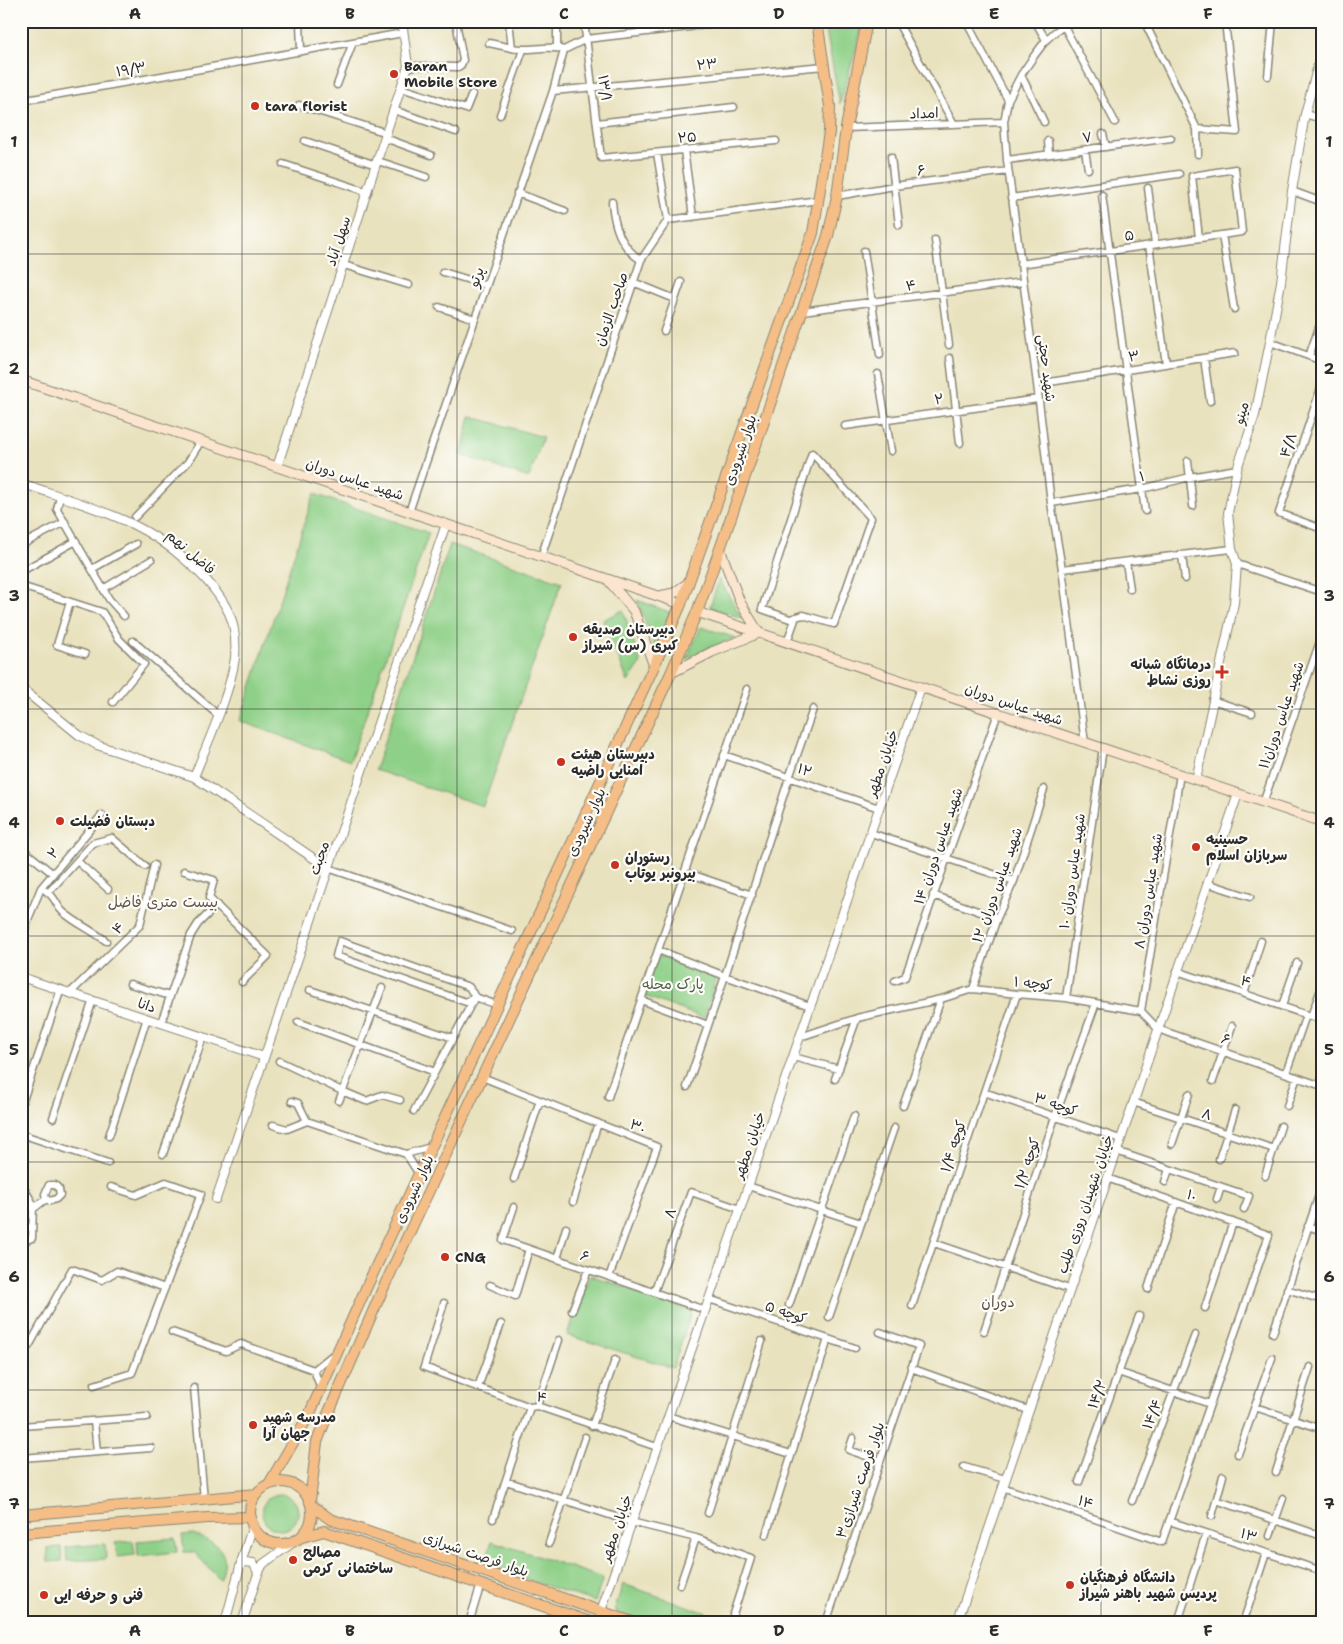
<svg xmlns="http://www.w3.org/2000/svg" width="1343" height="1644" viewBox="0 0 1343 1644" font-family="'Shantell Sans','Playpen Sans Arabic',sans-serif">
<rect width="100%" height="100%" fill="#fdfcf7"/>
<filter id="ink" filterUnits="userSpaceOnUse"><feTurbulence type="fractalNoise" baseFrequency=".02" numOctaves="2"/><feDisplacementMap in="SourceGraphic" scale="10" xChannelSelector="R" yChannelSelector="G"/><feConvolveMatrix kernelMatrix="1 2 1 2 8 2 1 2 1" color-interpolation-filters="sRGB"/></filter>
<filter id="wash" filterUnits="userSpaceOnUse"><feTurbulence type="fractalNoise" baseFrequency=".0096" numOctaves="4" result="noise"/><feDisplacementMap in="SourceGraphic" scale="20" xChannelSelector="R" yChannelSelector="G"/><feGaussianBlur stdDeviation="1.12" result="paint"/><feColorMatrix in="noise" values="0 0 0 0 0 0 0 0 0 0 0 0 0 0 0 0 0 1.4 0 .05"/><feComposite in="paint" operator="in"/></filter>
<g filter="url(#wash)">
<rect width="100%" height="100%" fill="#e9e2be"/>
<!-- green -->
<path fill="#8fd088" stroke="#5d7e5a" d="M824 21H832L838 24 864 21 840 104Z
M470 416 543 437 529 478 461 455Z
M314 494 429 533 350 761 240 721Z
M450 544 562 582 483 806 375 770Z
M719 579 742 618 710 607Z
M637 600 672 613 655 648Z
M623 610 641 663 628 682 603 620Z
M701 627 736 638 710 647 686 659Z
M658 955 717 977 704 1018 644 996Z
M590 1275 692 1311 673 1368 567 1335Z
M262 1512a18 18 0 1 1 36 0a18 18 0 1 1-36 0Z
M193 1534C218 1544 232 1551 220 1580L194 1552H184L182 1535Z
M175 1538 177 1552 138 1556 137 1541Z
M133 1541 135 1555 117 1557 115 1543Z
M492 1541 603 1578 595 1602 484 1565Z
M105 1544 106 1559 67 1561 66 1547Z
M61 1547 62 1561 48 1562 47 1548Z
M623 1584 736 1623H648L614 1611Z"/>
</g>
<g filter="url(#ink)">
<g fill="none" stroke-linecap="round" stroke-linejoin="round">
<defs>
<path id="minor" d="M300 21 301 51
M509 21 512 48C529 52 548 44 564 50
M557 21V48
M584 21 601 158 776 141
M897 21 954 124
M966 21 1008 100
M1035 21 1046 40
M1074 21 1056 31 1046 40 1034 56 1021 75 1008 100 1004 122 1007 160 1037 384 1051 503 1062 569 1085 743
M1144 21 1197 129 1198 154
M1064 26 1115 122
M489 43 512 48
M564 50 586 39 741 21
M408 66 458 67 461 65 463 60 457 27
M1021 75 1044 122
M1268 76 1273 21
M337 85 353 42
M401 88 466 109 472 94
M553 91 824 66
M21 101 403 33
M299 105 387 133
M394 110 456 132
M1305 114 1322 119
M500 115 523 50
M597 123 734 107
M846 128 1004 122
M1197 129 1237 132 1225 21
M1103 134 1106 147
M385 138 431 155
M305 141 376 165
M1048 141 1049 154
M684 150 693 217
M1085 150 1088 169
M657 153 668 220
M891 157 899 225
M1007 160 1171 138
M378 161 426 177
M283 164 368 192
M1148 188 1155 244
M1292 191 1322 202
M517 193 565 211
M1102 195 1145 511
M837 196 894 186 1008 171
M1011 198 1179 174
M612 202C614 225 620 247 641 260
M1222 235 1234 309
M935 240 949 345
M1149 245 1166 364
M864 251 880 355
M1020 264 1242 232 1235 169 1192 176 1199 238
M344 265 409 285
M443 272 486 285
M633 282 675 299
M439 307 475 319
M802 311 1023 282
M664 331 681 282
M1270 342 1322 361
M1309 356 1322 319
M950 358 960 443
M1204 358 1210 401
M878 374 891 451
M1037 384 1235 353
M1322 385 1279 513 1322 529
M845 426 1038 399
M812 453 871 518 834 624 803 615 790 619 762 609Z
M1188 461 1193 506
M60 497 57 509 109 599 124 616
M1051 503 1142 489 1190 477 1237 469
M409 512 553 91 564 50
M135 517 188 462 201 441
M25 543 65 522
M1182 555 1185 579
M541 557 641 260 668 220 819 200
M1126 562 1130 589
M1237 564 1322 592
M92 569 136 544
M1062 569 1232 549
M22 571 76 541
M21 586 102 612 119 639 144 664 113 702
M103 589 151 560
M70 602 57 645 85 654
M133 641 218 715
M787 642 796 617
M1212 700 1252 713
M724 755 879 808
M1263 803 1322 636
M871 833 1014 881
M21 848 52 873
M77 861 108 889
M328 868 512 931
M184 871 214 880 209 898 268 956 242 982
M685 872 752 895
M1207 883 1250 897
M46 891C57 898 55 905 63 912 77 924 92 930 106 941
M48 893 93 843 112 838 145 866
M933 895 997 918
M21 941 29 917 41 888 102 815
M340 941 469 987 475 997 466 1002 336 956Z
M658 950 725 976 810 1006
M1177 971 1322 1020
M895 981 905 977 998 713
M130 984 170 996
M973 989 997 918 1014 881 1044 789
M310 990 453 1038
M71 992 140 925 154 865
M1244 994 1261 941
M1066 998 1103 748
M641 1000 708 1025
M1282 1006 1297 963
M1141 1011 1180 774
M1311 1016 1320 992
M298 1022 435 1072
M161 1023 191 935 198 924 217 905
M800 1037 857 1018 941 999 973 989 1017 994 1066 998 1141 1011 1158 1029 1322 1086
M793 1057 839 1069
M279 1061 342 1091 366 1101 382 1095 400 1100
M1286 1073 1306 1015
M482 1077 657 1147 609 1277
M835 1079 857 1018
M1213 1081 1232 1026
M687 1087 725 976 789 778 813 709
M984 1092 1120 1139
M608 1097 747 689
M339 1101 382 988
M1133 1102 1274 1149
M21 1106 61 989
M903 1106 941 999
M1287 1106 1297 1077
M414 1111 475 997 497 1005
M53 1118 93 1000
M307 1121 406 1154
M273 1125 287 1129 307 1121 298 1103 292 1101
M21 1134 108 1163
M109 1136 147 1018
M1172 1144 1189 1094
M1116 1151 1249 1196 1244 1209
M163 1154 203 1037
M1219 1159 1235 1110
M419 1174 406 1154 431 1147
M1265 1176 1281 1126
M514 1179 540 1100
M1165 1182 1169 1169
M21 1183 33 1204 32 1238 21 1242
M748 1186 861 1223
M1217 1199 1221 1187
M573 1202 598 1123
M514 1207 503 1240 529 1249
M33 1209 46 1199 50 1201 56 1199 60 1195 59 1189 55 1185H49L45 1194 46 1199
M1308 1226 1322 1231
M21 1231 32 1226
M934 1243 1069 1289
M557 1259 566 1228
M490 1285 515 1296 529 1249 705 1310
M1148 1289 1176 1202
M1287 1289 1322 1300
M654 1292 691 1192 740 1209
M709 1299 855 1348
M444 1303 424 1367 530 1407 537 1406 657 1447
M789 1305 854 1116
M912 1306 1017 994
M1205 1308 1233 1222
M572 1311 588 1270
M829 1317 894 1128
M984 1331 1055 1117 1096 1003
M172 1332 226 1351 241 1344 314 1370
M1273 1333 1322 1186
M21 1349 29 1346 72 1269 102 1280 117 1271 165 1288
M911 1368 1028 1410
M1118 1372 1210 1404
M94 1385 132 1373 201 1194 166 1182 136 1195 111 1187
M478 1387 501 1324
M194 1388 204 1499
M321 1389 314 1370 335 1353
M537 1406 559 1340
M1255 1407 1322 1429
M668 1416 791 1454
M94 1421 97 1452
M21 1426 147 1417
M592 1426 615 1360
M853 1438 849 1450 880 1461
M1238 1454 1272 1358
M22 1458 151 1448
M964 1467 1005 1479
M1276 1472 1310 1367
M506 1481 631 1522 696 1538 751 1558 733 1614
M1079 1482 1139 1316
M1002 1487 1162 1542 1269 1235 1107 1178
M1216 1500 1322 1536
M1132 1501 1195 1335
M708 1513 762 1341
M1212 1516 1223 1476
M493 1519 530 1407
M1169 1521 1322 1571
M766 1535 828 1339
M1270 1536 1283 1498
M549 1543 585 1437
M680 1585 696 1538
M469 1623 481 1584
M826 1623 919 1346 880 1332
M1190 1623 1179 1619 1206 1534
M1243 1623 1266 1553
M1315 1623 1322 1602"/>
<path id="tertiary" d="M277 467 408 66 402 21
M21 483C58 496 97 507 132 524 167 541 212 577 229 613 235 626 236 644 235 658 230 694 208 742 194 777
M21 688 79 735 97 745 194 777 328 868
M1196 780 1234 603 1237 564 1232 549 1228 513 1237 469 1255 415 1270 342 1281 282 1292 191 1305 114 1322 50
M21 977 264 1057
M216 1199 446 524
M241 1563 245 1562 253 1563 257 1570 258 1574
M601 1611 921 687
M225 1623 241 1563 253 1525
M242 1623 258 1574 263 1564 295 1541
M957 1623 1238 794"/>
<path id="secondary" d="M21 380 681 604
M720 549 740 602 759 633
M608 580 634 611 654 666
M659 596 674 593 688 583
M697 612 1322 822
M671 673 712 652 759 633"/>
<path id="primary" d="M250 1513a31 31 0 1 1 62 0a31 31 0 1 1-62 0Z
M269 1484 309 1415 367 1286 654 666 681 604 813 233 829 132 830 106 817 21
M310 1501 317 1442 325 1421 382 1291 671 673 697 612 720 549 828 236 837 196 846 128 867 21
M311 1505 330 1519 635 1623
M21 1515 257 1494
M21 1533 208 1518 251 1517
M302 1537 324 1531 593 1623"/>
</defs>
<!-- minor casing -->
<use href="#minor" stroke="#8a8674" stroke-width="9"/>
<!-- tertiary casing -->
<use href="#tertiary" stroke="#8a8674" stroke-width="10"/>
<!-- secondary casing -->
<use href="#secondary" stroke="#8a8674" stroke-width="11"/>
<!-- primary casing -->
<use href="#primary" stroke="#8a8674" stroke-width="12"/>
<!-- minor -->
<use href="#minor" stroke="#fff" stroke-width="6"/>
<!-- tertiary -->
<use href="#tertiary" stroke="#fff" stroke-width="8"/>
<!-- secondary -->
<use href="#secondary" stroke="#fbe5cf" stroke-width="9"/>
<!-- primary -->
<use href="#primary" stroke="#f6be87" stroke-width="10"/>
</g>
</g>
<!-- grid -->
<path fill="none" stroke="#2b2b2b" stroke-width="1" stroke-opacity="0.55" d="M242 21V1623M457 21V1623M672 21V1623M886 21V1623M1101 21V1623M21 254H1322M21 482H1322M21 709H1322M21 936H1322M21 1162H1322M21 1390H1322"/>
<!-- markers -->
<g fill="#c8321e" stroke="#fdfcf7" stroke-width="2">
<circle cx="394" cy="74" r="5"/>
<circle cx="255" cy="106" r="5"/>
<circle cx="573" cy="637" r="5"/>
<path d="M1219.5 664.5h5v5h5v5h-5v5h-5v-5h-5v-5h5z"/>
<circle cx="561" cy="762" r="5"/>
<circle cx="60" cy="821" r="5"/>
<circle cx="1196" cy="847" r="5"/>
<circle cx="615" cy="865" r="5"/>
<circle cx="445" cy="1257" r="5"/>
<circle cx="253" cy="1425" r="5"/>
<circle cx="293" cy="1560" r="5"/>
<circle cx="1070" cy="1585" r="5"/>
<circle cx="44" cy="1595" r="5"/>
</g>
<g text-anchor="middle" stroke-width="4.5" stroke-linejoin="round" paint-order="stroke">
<!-- street labels -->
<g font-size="14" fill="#2b2b2b" stroke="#fdfcf7">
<text transform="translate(707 64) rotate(-5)" y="5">۲۳</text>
<text transform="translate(131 69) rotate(-10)" y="5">۱۹/۳</text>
<text transform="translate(605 88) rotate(82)" y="5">۱۳/۱</text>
<text transform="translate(924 113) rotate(-2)" y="5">امداد</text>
<text transform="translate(687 137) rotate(-5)" y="5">۲۵</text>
<text transform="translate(1087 137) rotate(-8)" y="5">۷</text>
<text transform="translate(921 170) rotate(-7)" y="5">۶</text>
<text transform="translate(1129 235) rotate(-8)" y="5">۵</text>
<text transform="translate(338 241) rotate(-72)" y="5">سهل آباد</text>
<text transform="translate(476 277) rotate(-71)" y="5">پرتو</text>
<text transform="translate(911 285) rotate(-8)" y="5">۴</text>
<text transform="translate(611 309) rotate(-71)" y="5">صاحب الزمان</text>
<text transform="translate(1134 356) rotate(-9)" y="5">۳</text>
<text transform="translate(1047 368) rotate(83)" y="5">شهید حجتی</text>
<text transform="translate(939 399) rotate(-8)" y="5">۲</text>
<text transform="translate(1241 413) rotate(-75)" y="5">مینو</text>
<text transform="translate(1288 445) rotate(-71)" y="5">۴/۸</text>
<text transform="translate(740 450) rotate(-71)" y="5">بلوار شیرودی</text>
<text transform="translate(1142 476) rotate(-12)" y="5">۱</text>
<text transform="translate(355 479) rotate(19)" y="5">شهید عباس دوران</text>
<text transform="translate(191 552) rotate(41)" y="5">فاضل نهم</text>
<text transform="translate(1014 704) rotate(19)" y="5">شهید عباس دوران</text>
<text transform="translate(1281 715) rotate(-71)" y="5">شهید عباس دوران۱۱</text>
<text transform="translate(882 763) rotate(-71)" y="5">خیابان مطهر</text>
<text transform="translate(805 770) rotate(19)" y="5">۱۲</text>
<text transform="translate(586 822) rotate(-65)" y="5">بلوار شیرودی</text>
<text transform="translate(938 846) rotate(-71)" y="5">شهید عباس دوران ۱۴</text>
<text transform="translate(53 853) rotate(-49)" y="5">۲</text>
<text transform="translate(319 858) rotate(-71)" y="5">محبت</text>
<text transform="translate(1072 871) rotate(-82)" y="5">شهید عباس دوران ۱۰</text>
<text transform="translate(997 885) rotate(-70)" y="5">شهید عباس دوران ۱۲</text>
<text transform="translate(1148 891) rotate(-81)" y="5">شهید عباس دوران ۸</text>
<text transform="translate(118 928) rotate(-44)" y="5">۴</text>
<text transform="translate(1246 981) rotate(19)" y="5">۴</text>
<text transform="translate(1033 983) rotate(5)" y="5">کوچه ۱</text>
<text transform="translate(147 1005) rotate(18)" y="5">دانا</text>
<text transform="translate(1226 1039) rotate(19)" y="5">۶</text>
<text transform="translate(1056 1104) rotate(19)" y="5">کوچه ۳</text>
<text transform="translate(1207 1114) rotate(18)" y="5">۸</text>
<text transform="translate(638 1126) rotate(22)" y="5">۳۰</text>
<text transform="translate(749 1145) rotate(-71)" y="5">خیابان مطهر</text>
<text transform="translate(953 1146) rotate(-72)" y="5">کوچه ۱/۴</text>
<text transform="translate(1027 1163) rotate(-72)" y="5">کوچه ۱/۲</text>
<text transform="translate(414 1189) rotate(-65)" y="5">بلوار شیرودی</text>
<text transform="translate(1192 1195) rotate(19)" y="5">۱۰</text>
<text transform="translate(1085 1204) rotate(-71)" y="5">خیابان شهیدان روزی طلب</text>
<text transform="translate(670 1213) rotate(-70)" y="5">۸</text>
<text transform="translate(585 1256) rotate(19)" y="5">۶</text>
<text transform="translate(786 1312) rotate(19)" y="5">کوچه ۵</text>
<text transform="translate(1097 1394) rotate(-70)" y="5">۱۴/۲</text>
<text transform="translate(542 1397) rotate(12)" y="5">۴</text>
<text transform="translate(1152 1414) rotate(-69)" y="5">۱۴/۴</text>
<text transform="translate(860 1480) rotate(-71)" y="5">۳بلوار فرصت شیرازی</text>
<text transform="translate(1086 1502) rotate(19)" y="5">۱۴</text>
<text transform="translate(616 1528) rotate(-71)" y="5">خیابان مطهر</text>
<text transform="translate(1249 1535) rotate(18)" y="5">۱۳</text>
<text transform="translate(476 1554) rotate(19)" y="5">بلوار فرصت شیرازی</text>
</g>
<!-- poi labels -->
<g font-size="14" font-weight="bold" fill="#2b2b2b" stroke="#fdfcf7" text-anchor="start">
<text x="404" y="71">Baran<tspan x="404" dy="16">Mobile Store</tspan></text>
<text x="265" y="111">tara florist</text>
<text x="583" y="634">دبیرستان صدیقه<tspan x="583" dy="16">کبری (س) شیراز</tspan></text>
<text x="1211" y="669" text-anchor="end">درمانگاه شبانه<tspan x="1211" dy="16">روزی نشاط</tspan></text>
<text x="571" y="759">دبیرستان هیئت<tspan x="571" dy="16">امنایی راضیه</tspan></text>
<text x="70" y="826">دبستان فضیلت</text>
<text x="1206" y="844">حسینیه<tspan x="1206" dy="16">سربازان اسلام</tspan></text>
<text x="625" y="862">رستوران<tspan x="625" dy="16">بیرونبر یوتاب</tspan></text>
<text x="455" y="1262">CNG</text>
<text x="263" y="1422">مدرسه شهید<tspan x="263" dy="16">جهان آرا</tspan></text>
<text x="303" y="1557">مصالح<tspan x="303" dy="16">ساختمانی کرمی</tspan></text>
<text x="1080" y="1582">دانشگاه فرهنگیان<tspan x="1080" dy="16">پردیس شهید باهنر شیراز</tspan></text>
<text x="54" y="1600">فنی و حرفه ایی</text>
</g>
<!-- park labels -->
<g font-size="14" fill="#495d47" stroke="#fdfcf7">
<text x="673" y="989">پارک محله</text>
</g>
<!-- neighbourhood labels -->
<g font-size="15" fill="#615348" stroke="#fdfcf7">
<text x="163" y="907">بیست متری فاضل</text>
<text x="998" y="1307">دوران</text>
</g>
</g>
<!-- margin -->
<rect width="1343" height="1644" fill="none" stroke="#fdfcf7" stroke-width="55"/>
<rect x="28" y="28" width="1288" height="1588" fill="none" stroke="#2b2b2b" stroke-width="2"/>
<g font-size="16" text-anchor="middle" font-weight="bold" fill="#2b2b2b">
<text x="135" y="19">A</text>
<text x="350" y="19">B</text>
<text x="564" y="19">C</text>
<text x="779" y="19">D</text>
<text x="994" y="19">E</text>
<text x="1208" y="19">F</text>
<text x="14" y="147">1</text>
<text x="1329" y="147">1</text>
<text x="14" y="374">2</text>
<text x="1329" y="374">2</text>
<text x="14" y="601">3</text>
<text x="1329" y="601">3</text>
<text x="14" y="828">4</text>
<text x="1329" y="828">4</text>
<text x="14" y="1055">5</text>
<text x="1329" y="1055">5</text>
<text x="14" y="1282">6</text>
<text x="1329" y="1282">6</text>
<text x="14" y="1509">7</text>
<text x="1329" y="1509">7</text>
<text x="135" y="1636">A</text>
<text x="350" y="1636">B</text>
<text x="564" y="1636">C</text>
<text x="779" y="1636">D</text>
<text x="994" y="1636">E</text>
<text x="1208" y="1636">F</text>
</g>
</svg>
